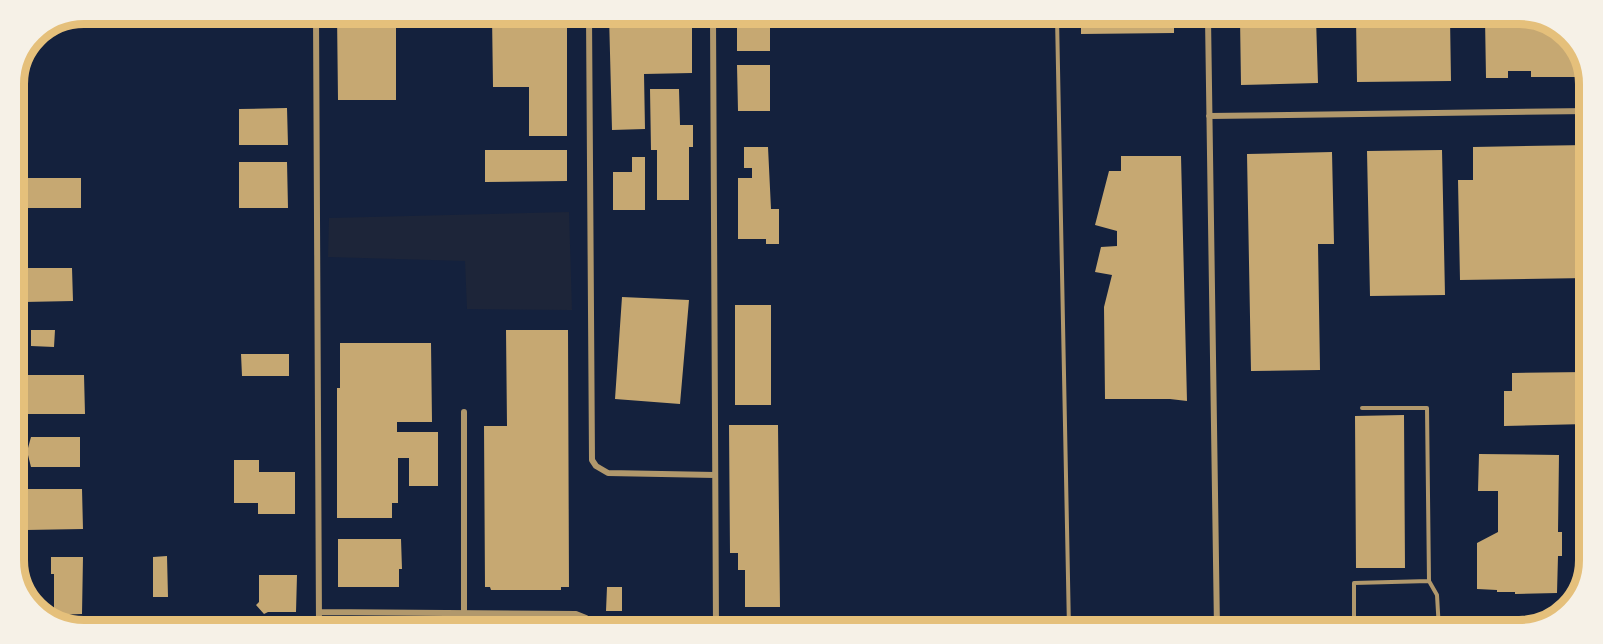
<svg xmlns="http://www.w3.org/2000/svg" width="1603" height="644" viewBox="0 0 1603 644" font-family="'PT Serif',serif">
<rect width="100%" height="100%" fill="#14213d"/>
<!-- green -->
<path fill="#1d2539" d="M569 212 572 310 467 309 465 261 328 257 329 218Z"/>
<!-- building -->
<path fill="#c6a872" d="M251 14H287V19H251Z
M337 14 396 15V100H338Z
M492 15H567V136H529V87H493Z
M609 15 692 16V73L644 74 645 129 612 130Z
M737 16H770V51H737Z
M1081 17H1174V33L1081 34Z
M1240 18H1316L1318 83 1241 85Z
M1356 18H1450L1451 81 1357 82Z
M1485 18 1546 19 1575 41 1589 77H1531V71H1508V78H1486Z
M737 65H770V111H738Z
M650 89H679L680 125H693V147H689V200H657V150H651Z
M287 108 288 145H239V109Z
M1587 145V278L1460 280 1458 180H1473V147Z
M744 147H768L771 209H779V244H766V239H738V178H752V168H744Z
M485 150H567V181L485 182Z
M1442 150 1445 295 1370 296 1367 151Z
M1332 152 1334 244H1318L1320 370 1251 371 1247 154Z
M1121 156H1181L1187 401 1170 399H1105L1104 307 1112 275 1095 272 1101 247 1117 246V231L1095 225 1109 171H1121Z
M632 157H645V210H613V172H632Z
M239 162H287L288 208H239Z
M24 178H81V208H24Z
M23 268H72L73 301 24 302Z
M622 297 689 300 680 404 615 399Z
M735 305H771V405H735Z
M31 330H55L54 347 31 346Z
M506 330H568L569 587H561V590H491L490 587H485L484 426H507Z
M340 343H431L432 422H397V432H438V486H409V458H398V503H392V518H337V388H340Z
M241 354H289V376H242Z
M1586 372V424L1504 426V391H1512V373Z
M23 375H84L85 414H24Z
M1404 415 1405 568H1356L1355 416Z
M729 425H778L780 607H745V570H738V553H730Z
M31 437H80V467H31L28 455V448Z
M1479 454 1559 455 1558 532H1562V556H1558L1557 593 1515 594V592H1497V590L1477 589V543L1498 532V491H1478Z
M234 460H259V472H295V514H258V503H234Z
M25 489H82L83 529 26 530Z
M338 539H401L402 569H399V587H338Z
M167 556 168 597H153V557Z
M51 557H83L82 614 54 615V574H51Z
M259 575H297L296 612H268L264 614 256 605 259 602Z
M607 587H622V611H606Z"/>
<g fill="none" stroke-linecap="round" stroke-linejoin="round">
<!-- service -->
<path stroke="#b1986c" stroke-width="4" d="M1057 17 1069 629
M1362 408H1427L1429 581
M1354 630V583L1429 581 1437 595 1439 630"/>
<!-- minor -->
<path stroke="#b1986c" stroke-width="6" d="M316 14 319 626
M589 15 592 460 596 466 608 473 715 475
M713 16 716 628
M1208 18 1217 629
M1209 116 1589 111
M464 412V627
M319 612 576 614 586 618 592 627"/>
</g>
<!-- crop -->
<path d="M0 0H1603V644H0ZM84 24H1519A60 60 0 0 1 1579 84V560A60 60 0 0 1 1519 620H84A60 60 0 0 1 24 560V84A60 60 0 0 1 84 24Z" fill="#f6f1e7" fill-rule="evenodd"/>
<path fill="none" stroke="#e5c07b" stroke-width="8" d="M84 24H1519A60 60 0 0 1 1579 84V560A60 60 0 0 1 1519 620H84A60 60 0 0 1 24 560V84A60 60 0 0 1 84 24Z"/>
</svg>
